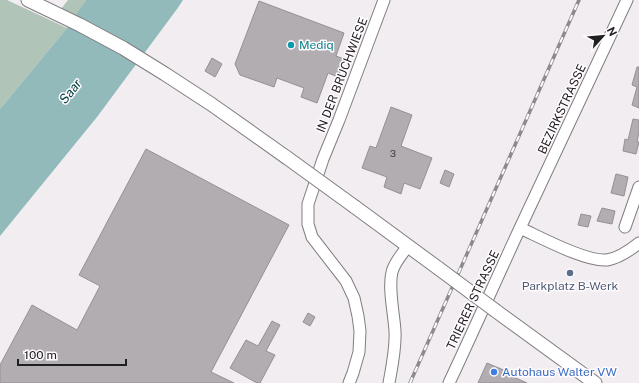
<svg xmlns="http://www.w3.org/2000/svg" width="639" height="383" viewBox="0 0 639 383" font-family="'Public Sans',sans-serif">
<rect width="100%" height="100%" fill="#f1edf1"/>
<!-- green -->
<path fill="#b0c5b7" d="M0 0H7L67 28 0 109Z
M68 0H86L76 16 61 9Z"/>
<!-- water -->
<path fill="#92babb" d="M86 0H183L177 9 97 117 0 236V109L67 28Z"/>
<!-- building -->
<path fill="#b2adb0" stroke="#959093" d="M259 1 344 33 336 56 344 59 338 77 328 73 317 103 301 97 304 88 277 78 274 87 240 75 235 64Z
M212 58 222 64 215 77 205 71Z
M637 67H639V108L632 105 637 87 632 85Z
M391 107 412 115 401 146 432 158 420 189 404 183 401 194 384 187 387 177 362 168 370 146 376 148Z
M633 119 639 120V132L637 142H639L636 154 623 151 625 139 628 140Z
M146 149 289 225 211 372 234 383H0V365L32 305 77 330 100 286 79 275Z
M445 170 454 174 449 187 440 183Z
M616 174 628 177 624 196 611 193Z
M602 208 615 211 612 224 597 221Z
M581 214 591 216 588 227 578 225Z
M308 313 315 317 310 326 303 322Z
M272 321 280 325 266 351 275 355 260 383H257L230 368 246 340 258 346Z
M487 363 506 371 505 373 527 383H478Z"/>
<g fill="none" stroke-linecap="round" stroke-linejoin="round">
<defs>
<path id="minor" d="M625 227 639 187
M520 228C540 237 586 262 607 260 619 258 629 251 639 243
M349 383 353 373 359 352 360 331 358 316 354 298 346 281 312 237 308 224V204L323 159 339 120 384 0
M389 383C392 366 396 348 395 331 394 314 388 288 392 272 394 263 402 254 408 246
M449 383C473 332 496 280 520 228 555 152 592 76 627 0"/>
<path id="major" d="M28 0 80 25 123 48 165 74 211 104 286 157
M355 207 438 268
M496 311 595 383"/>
</defs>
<!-- minor casing -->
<use href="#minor" stroke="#817d81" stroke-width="13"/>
<!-- major casing -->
<use href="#major" stroke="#817d81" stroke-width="15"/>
<!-- minor -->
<use href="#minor" stroke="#fff" stroke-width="11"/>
<!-- major -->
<use href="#major" stroke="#fff" stroke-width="13"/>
<defs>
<path id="rail" d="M410 383 579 0"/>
</defs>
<!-- rail casing -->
<use href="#rail" stroke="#8d8a8d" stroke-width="3.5"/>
<!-- rail -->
<use href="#rail" stroke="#fffbff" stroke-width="2" stroke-dasharray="6" stroke-linecap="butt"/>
<defs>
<path id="major-bridge" d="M286 157 355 207
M438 268 496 311"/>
</defs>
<!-- major-bridge casing -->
<use href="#major-bridge" stroke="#817d81" stroke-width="15" stroke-linecap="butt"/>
<!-- major-bridge -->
<use href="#major-bridge" stroke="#fff" stroke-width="13"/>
</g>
<!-- markers -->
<circle fill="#0f9aa8" stroke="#fffbff" stroke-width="1.5" cx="291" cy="45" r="4"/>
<circle fill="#5c6f8a" stroke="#fffbff" stroke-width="1.5" cx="570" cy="273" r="4"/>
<circle fill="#3f7fe0" stroke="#fffbff" stroke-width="1.5" cx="494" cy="372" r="4"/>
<g text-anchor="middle" stroke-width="3" stroke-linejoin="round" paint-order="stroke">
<!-- number labels -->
<g font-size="10" fill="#454345">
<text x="393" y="157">3</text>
</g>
<!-- culture labels -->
<g font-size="12" fill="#0d838f" stroke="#fffbff" text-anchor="start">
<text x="299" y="49">Mediq</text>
</g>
<!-- street labels -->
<g font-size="12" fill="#212021" stroke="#fffbff">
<text transform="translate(342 75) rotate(-69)" y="4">IN DER BRUCHWIESE</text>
<text transform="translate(562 109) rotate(-65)" y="4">BEZIRKSTRASSE</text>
<text transform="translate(473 300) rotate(-65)" y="4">TRIERER STRASSE</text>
</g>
<!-- service labels -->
<g font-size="12" fill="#4e5e75" stroke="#fffbff">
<text x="570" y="290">Parkplatz B-Werk</text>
</g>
<!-- shop labels -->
<g font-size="12" fill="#366cbe" stroke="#fffbff" text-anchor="start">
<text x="502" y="376">Autohaus Walter VW</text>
</g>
<!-- water labels -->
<g font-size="13" font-style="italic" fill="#004042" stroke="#fffbff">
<text transform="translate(70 91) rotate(-51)" y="5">Saar</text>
</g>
</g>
<!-- north arrow -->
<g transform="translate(603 36) rotate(63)" stroke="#fffbff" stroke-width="3" paint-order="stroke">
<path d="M0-3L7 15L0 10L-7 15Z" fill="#212021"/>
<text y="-6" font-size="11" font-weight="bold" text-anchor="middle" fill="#212021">N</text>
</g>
<!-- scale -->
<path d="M18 359v6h108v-6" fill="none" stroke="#212021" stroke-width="2"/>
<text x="24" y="359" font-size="12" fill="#212021" stroke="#fffbff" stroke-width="3" paint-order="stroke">100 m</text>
</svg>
